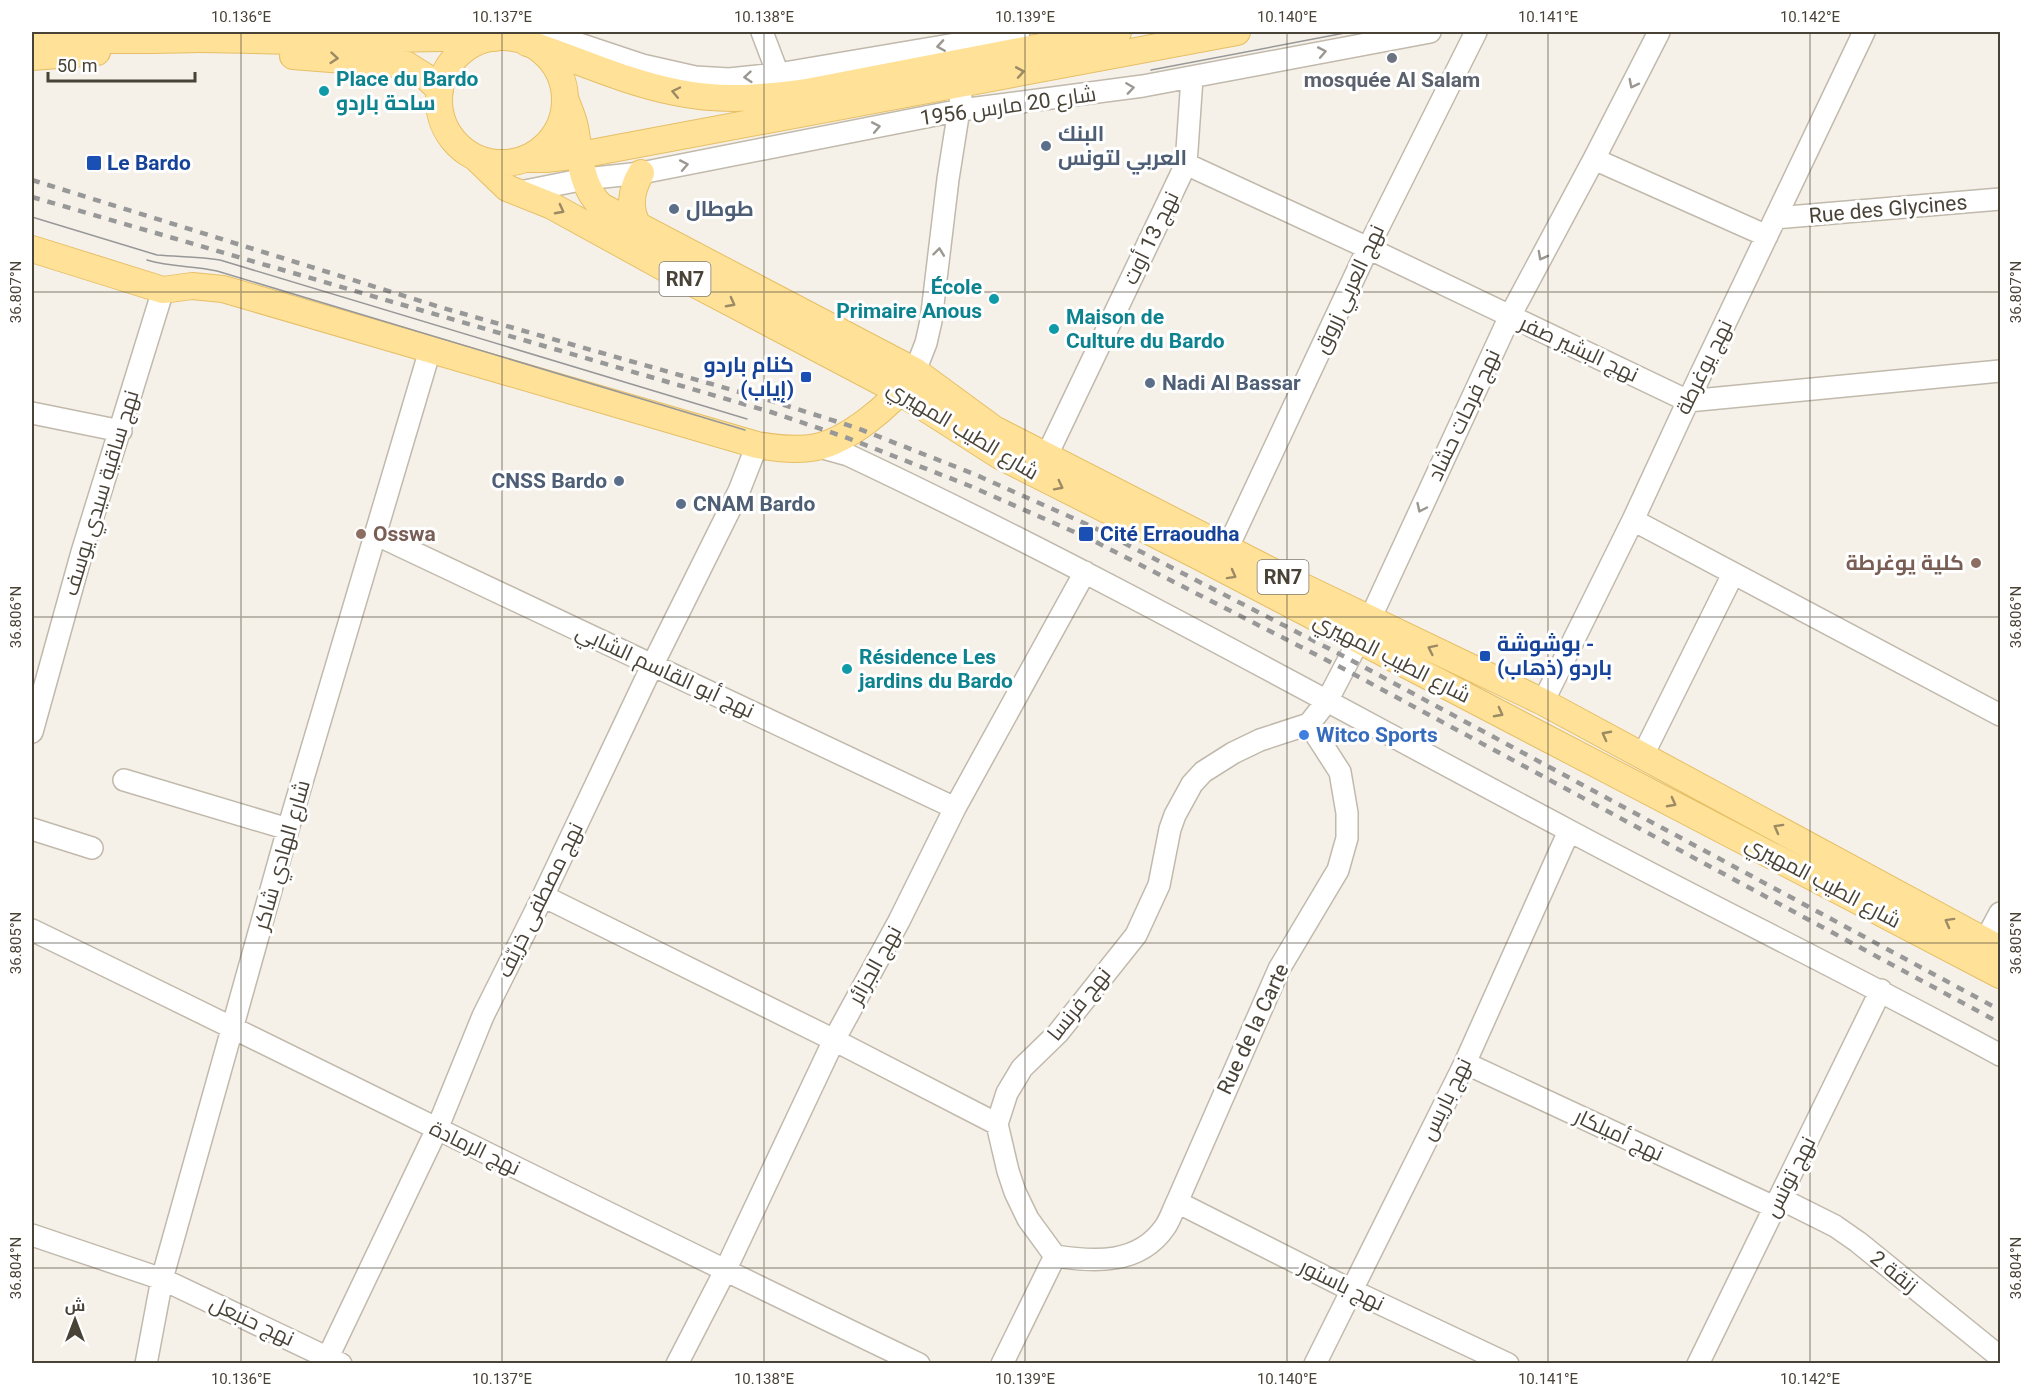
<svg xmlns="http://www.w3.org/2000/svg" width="2032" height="1395" viewBox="0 0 2032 1395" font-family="Roboto,Cairo,sans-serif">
<rect width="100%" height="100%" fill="#f5f1e9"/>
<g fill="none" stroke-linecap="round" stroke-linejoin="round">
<defs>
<path id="minor" d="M543 32 642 65 695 77 729 79 778 74 991 38 1019 32
M762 32 778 74
M515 39 516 32
M1594 159 1767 236
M1186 164 1368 248 1688 401 2000 371
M513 191H525L585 179 641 173 961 110 1143 86 1430 32
M1776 218 2000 199
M915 371 926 343 931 321 948 179 961 97
M32 413 121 431
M819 447 848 455C1092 570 1328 703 1566 829 1710 906 1857 977 2000 1055
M1047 455 1186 164 1192 78
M1633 520 2000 715
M375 534 955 808
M1227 549 1368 248 1476 32
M1543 702 1633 520 1688 401 1864 32
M32 732 82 552 163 290
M1643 755 1733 574
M124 780 288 829
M32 829 92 848
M543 896 834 1040 997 1124
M32 930C328 1073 622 1222 919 1364
M1985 941 2000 913
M1465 1063 1774 1207
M1779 1198 1835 1226 1858 1242 2000 1357
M1177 1202 1351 1290 1508 1364
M32 1235 162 1279 341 1364
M1055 1256 1028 1219 1015 1192 1008 1171 997 1124 1007 1093 1022 1068 1058 1033 1136 935 1159 885 1170 829 1175 815 1192 784 1203 772 1233 753 1260 740 1309 724 1327 701 1370 619 1510 316 1594 159 1659 32
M1055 1256C1094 1262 1139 1265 1165 1227 1170 1220 1173 1210 1177 1202L1279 969 1338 870 1347 838V813L1340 772 1309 724
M328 1357 437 1129 483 1016 543 896 652 666 739 491 757 445
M146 1364 162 1279 288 829 430 350
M677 1364 725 1271 834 1040 899 921 955 808 1085 572
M1002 1364 1055 1256
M1315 1364 1465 1063 1569 831
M1698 1364 1881 990"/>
<path id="major" d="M35 32C88 43 144 40 198 39 235 39 271 41 308 41 370 40 432 37 495 38
M439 100a63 63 0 1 1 126 0a63 63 0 1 1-126 0Z
M527 43C576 59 624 82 675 92 721 102 766 98 812 91L1118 32
M293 56 407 65 426 77 440 90
M32 57 97 52
M566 101C569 109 573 118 575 127 580 154 580 186 601 206L915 371 994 429 1285 578 1543 702 2000 949
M476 158 507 188 552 206 672 272 900 392 1000 456 1196 555 2000 975
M526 159H546L580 155 1237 32
M639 227C628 210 631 190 641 173
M32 249 163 290 192 286 223 289 757 445C806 453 827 451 867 421 883 409 898 395 910 379"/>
</defs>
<!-- minor casing -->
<use href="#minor" stroke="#c1b9ab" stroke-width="24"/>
<!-- major casing -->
<use href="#major" stroke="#e6bf66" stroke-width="28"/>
<!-- minor -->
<use href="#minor" stroke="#fff" stroke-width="21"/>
<!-- major -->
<use href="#major" stroke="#ffe198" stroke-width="26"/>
<!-- tram -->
<path stroke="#989898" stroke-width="1.5" d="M1151 70 1350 32
M32 217 157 255C178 257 199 256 220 260L747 419
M147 260C170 267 194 266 217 271L745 430"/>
<!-- rail -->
<path stroke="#989898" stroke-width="4.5" stroke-dasharray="8 8" stroke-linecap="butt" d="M32 180 443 308 775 402 857 428 974 474 1093 527 1349 659 2000 1010
M32 197 771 412 845 437 970 486 1088 538 1344 669 2000 1023"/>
</g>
<!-- one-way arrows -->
<defs><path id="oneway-chevron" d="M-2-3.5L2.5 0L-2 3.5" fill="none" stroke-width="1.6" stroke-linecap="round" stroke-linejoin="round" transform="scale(1.5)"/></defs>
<g stroke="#9b9791">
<use href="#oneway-chevron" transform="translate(941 46) rotate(171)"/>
<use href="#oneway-chevron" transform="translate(1322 52) rotate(-11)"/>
<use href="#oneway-chevron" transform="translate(748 77) rotate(175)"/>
<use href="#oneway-chevron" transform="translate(1633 84) rotate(117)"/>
<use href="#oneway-chevron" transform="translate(1130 88) rotate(-8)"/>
<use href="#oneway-chevron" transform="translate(876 127) rotate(-11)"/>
<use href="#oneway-chevron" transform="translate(684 165) rotate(-11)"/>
<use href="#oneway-chevron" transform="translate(939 252) rotate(-83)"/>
<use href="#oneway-chevron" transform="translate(1542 256) rotate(118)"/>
<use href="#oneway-chevron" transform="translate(1421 508) rotate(115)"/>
</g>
<g stroke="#9b8a63">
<use href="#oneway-chevron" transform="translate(334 58) rotate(5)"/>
<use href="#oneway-chevron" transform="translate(1020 72) rotate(-10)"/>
<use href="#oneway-chevron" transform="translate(676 92) rotate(-168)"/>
<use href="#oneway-chevron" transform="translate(560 210) rotate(28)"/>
<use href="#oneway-chevron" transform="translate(731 303) rotate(28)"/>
<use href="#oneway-chevron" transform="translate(1059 486) rotate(27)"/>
<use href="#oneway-chevron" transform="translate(1232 575) rotate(29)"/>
<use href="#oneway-chevron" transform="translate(1432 649) rotate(-154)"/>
<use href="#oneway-chevron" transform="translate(1499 713) rotate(28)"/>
<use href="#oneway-chevron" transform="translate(1606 735) rotate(-152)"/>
<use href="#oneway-chevron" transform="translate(1672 803) rotate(28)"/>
<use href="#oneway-chevron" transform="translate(1778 828) rotate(-151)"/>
<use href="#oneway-chevron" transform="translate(1949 922) rotate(-151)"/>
</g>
<!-- ticks -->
<path fill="none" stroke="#494237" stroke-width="1.5" stroke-opacity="0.45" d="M241 32V1364M502 32V1364M764 32V1364M1025 32V1364M1287 32V1364M1548 32V1364M1810 32V1364M32 292H2000M32 617H2000M32 943H2000M32 1268H2000"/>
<!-- markers -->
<circle fill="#6b7280" stroke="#fff" stroke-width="2" cx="1392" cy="58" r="6"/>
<g fill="#0f9aa8" stroke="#fff" stroke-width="2">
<circle cx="324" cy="91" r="6"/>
<circle cx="994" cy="299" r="6"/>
<circle cx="1054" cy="329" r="6"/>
<circle cx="847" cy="669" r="6"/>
</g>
<g fill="#5c6f8a" stroke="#fff" stroke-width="2">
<circle cx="1046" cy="146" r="6"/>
<circle cx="674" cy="209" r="6"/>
<circle cx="1150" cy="383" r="6"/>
<circle cx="619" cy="481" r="6"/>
<circle cx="681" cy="504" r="6"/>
</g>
<g fill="#1a4fb4" stroke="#fff" stroke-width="2">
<rect x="86" y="155" width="16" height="16" rx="3"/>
<rect x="800" y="371" width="12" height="12" rx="3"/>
<rect x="1078" y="526" width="16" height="16" rx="3"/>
<rect x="1479" y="650" width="12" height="12" rx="3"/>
</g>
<g fill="#8d6e63" stroke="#fff" stroke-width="2">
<circle cx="361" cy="534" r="6"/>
<circle cx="1976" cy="563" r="6"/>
</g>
<circle fill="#3f7fe0" stroke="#fff" stroke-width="2" cx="1304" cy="735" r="6"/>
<g text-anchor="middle" stroke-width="6" stroke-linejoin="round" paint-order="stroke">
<!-- shield labels -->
<g fill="#fff" stroke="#807b73" stroke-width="1.5">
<rect x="659.5" y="262" width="51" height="34" rx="4.5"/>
<rect x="1257.5" y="560" width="51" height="34" rx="4.5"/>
</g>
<g font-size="20" font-weight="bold" fill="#494237">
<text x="685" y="286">RN7</text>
<text x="1283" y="584">RN7</text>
</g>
<!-- culture labels -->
<g font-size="21" font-weight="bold" fill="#0d838f" stroke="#fff" text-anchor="start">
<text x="336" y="86">Place du Bardo<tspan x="336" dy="24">ساحة باردو</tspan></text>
<text x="982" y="294" text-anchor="end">École<tspan x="982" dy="24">Primaire Anous</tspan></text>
<text x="1066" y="324">Maison de<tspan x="1066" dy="24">Culture du Bardo</tspan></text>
<text x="859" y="664">Résidence Les<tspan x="859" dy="24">jardins du Bardo</tspan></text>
</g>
<!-- worship labels -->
<g font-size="21" font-weight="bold" fill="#5b616d" stroke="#fff">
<text x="1392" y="87">mosquée Al Salam</text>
</g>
<!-- street labels -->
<g font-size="21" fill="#494237" stroke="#fff">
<text transform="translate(1008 106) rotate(-8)" y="7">شارع 20 مارس 1956</text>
<text transform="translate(1888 209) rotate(-5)" y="7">Rue des Glycines</text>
<text transform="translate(1151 238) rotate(-64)" y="7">نهج 13 أوت</text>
<text transform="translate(1349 289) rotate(-65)" y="7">نهج العربي زروق</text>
<text transform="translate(1579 349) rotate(25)" y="7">نهج البشير صفر</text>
<text transform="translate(1704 367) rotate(-64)" y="7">نهج يوغرطة</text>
<text transform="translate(1464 415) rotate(-65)" y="7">نهج فرحات حشاد</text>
<text transform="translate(963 430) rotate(31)" y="7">شارع الطيب المهيري</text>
<text transform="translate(101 493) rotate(-73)" y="7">نهج ساقية سيدي يوسف</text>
<text transform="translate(1392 658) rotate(27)" y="7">شارع الطيب المهيري</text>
<text transform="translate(665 671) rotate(25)" y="7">نهج أبو القاسم الشابي</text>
<text transform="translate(282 855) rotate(-74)" y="7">شارع الهادي شاكر</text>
<text transform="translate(1823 882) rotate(28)" y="7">شارع الطيب المهيري</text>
<text transform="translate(540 900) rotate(-64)" y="7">نهج مصطفى خريّف</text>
<text transform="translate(875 965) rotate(-61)" y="7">نهج الجزائر</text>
<text transform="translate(1079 1004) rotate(-51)" y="7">نهج فرنسا</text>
<text transform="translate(1253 1029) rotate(-65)" y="7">Rue de la Carte</text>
<text transform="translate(1446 1099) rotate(-64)" y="7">نهج باريس</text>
<text transform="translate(1619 1135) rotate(25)" y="7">نهج أميلكار</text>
<text transform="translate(475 1148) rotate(26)" y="7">نهج الرمادة</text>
<text transform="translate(1790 1177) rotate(-63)" y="7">نهج تونس</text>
<text transform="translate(1894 1272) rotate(39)" y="7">زنقة 2</text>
<text transform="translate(1342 1285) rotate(26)" y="7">نهج باستور</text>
<text transform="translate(252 1321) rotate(25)" y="7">نهج حنبعل</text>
</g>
<!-- service labels -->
<g font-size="21" font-weight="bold" fill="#4e5e75" stroke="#fff" text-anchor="start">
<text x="1058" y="141">البنك<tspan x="1058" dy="24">العربي لتونس</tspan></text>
<text x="686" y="216">طوطال</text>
<text x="1162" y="390">Nadi Al Bassar</text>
<text x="607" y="488" text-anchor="end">CNSS Bardo</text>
<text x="693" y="511">CNAM Bardo</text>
</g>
<!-- transit labels -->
<g font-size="21" font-weight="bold" fill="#164399" stroke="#fff" text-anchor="start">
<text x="107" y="170">Le Bardo</text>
<text x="794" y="372" text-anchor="end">كنام باردو<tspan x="794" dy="24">(إياب)</tspan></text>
<text x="1100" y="541">Cité Erraoudha</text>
<text x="1497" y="651">بوشوشة -<tspan x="1497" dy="24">باردو (ذهاب)</tspan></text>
</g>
<!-- education labels -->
<g font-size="21" font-weight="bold" fill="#785e54" stroke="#fff" text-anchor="start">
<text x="373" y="541">Osswa</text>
<text x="1964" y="570" text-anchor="end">كلية يوغرطة</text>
</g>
<!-- shop labels -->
<g font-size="21" font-weight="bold" fill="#366cbe" stroke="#fff" text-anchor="start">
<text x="1316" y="742">Witco Sports</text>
</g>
</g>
<!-- border -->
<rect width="2032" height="1395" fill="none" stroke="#ffffff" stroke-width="66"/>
<!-- north arrow -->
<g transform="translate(75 1320)" stroke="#ffffff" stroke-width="4.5" paint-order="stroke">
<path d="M0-4.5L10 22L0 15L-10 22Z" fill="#494237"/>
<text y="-9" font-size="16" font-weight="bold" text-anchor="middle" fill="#494237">ش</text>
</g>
<!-- scale -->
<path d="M48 72v9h147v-9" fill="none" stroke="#494237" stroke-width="3"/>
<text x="57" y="72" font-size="18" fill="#494237" stroke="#ffffff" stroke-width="4.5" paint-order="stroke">50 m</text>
<rect x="33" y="33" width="1966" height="1329" fill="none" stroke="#494237" stroke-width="2"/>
<g font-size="15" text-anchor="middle" fill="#494237">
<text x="241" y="22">10.136°E</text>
<text x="502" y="22">10.137°E</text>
<text x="764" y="22">10.138°E</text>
<text x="1025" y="22">10.139°E</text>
<text x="1287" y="22">10.140°E</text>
<text x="1548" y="22">10.141°E</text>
<text x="1810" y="22">10.142°E</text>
<text transform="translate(16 292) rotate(-90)" y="5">36.807°N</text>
<text transform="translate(2016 292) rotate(-90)" y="5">36.807°N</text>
<text transform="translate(16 617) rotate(-90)" y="5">36.806°N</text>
<text transform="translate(2016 617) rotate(-90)" y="5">36.806°N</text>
<text transform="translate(16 943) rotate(-90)" y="5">36.805°N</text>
<text transform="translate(2016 943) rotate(-90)" y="5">36.805°N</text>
<text transform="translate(16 1268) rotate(-90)" y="5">36.804°N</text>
<text transform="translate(2016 1268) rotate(-90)" y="5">36.804°N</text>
<text x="241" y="1384">10.136°E</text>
<text x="502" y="1384">10.137°E</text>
<text x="764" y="1384">10.138°E</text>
<text x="1025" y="1384">10.139°E</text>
<text x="1287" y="1384">10.140°E</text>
<text x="1548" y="1384">10.141°E</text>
<text x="1810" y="1384">10.142°E</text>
</g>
</svg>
